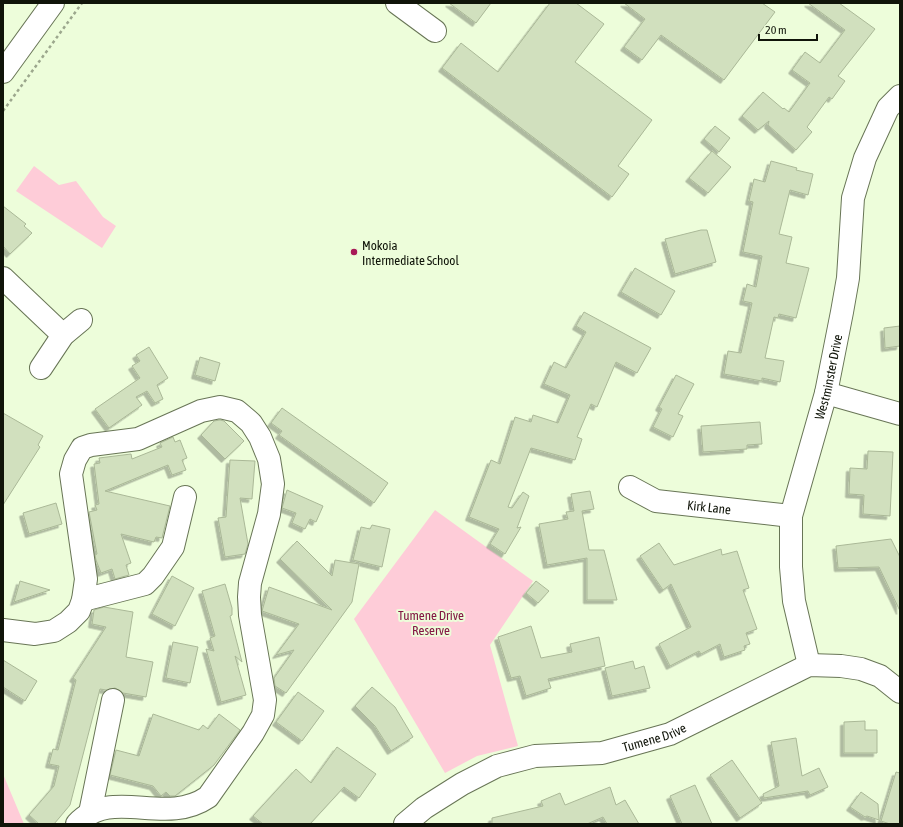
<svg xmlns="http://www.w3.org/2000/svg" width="903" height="827" viewBox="0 0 903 827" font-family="'Asap Condensed',sans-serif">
<defs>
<filter id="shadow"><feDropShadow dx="-3.5" dy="3.5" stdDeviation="0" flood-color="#0004"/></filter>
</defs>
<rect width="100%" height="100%" fill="#edfdda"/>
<!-- green -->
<path fill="#feccd8" d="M34 166 59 185 76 181 103 217 116 226 102 248 16 191Z
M435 510 533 581 490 645 518 746 477 756 445 773 354 619Z
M3 774 24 824H3Z"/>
<!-- building -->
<path fill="#d1e0be" stroke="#aab897" filter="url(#shadow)" d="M449 3H491L476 23Z
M550 3H576L604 24 575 62 652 120 618 166 629 174 612 197 442 68 461 43 498 72Z
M624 3H762L775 12 724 80 661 35 642 60 624 47 645 19Z
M808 3H839L875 29 838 76 845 81 832 99 829 97 807 127 812 132 796 150 768 125 769 121 758 130 742 116 763 92 783 109 784 108 789 112 810 83 792 70 805 52 820 63 845 30Z
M715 126 730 138 719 152 704 139Z
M712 151 731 167 708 193 689 178Z
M771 161 797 168 796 170 813 174 808 195 790 190 779 234 792 237 786 263 809 268 796 318 779 314 778 318 774 317 765 358 784 361 780 382 762 378V381L724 374 728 351 741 353 752 303 743 301 747 284 756 287 762 256 743 252 753 202 749 201 754 179 765 182Z
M3 206 26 224 24 226 32 233 10 254 3 246Z
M701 230H707L716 262 675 274 665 239Z
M635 268 675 291 661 315 621 292Z
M584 312 651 348 637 373 616 362 597 407 591 404 577 437 582 439 575 460 531 448 508 507 512 508 523 492 529 496 517 528 521 527 505 554 490 544 499 529 469 517 491 460 500 464 515 417 531 422 533 415 558 423 570 395 544 384 554 362 566 368 586 332 576 326Z
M900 326V346L885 348 884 328Z
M149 347 168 378 157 385 163 399 155 403 147 391 136 397 142 405 109 428 95 409 140 378 132 366 140 361 136 355Z
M200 357 220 363 215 381 195 375Z
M676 375 694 384 678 414 683 416 673 437 653 427 662 409 659 407Z
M282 408 388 483 374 503 279 435 282 431 271 423Z
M3 413 43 436 38 445 40 447 3 505Z
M220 420 224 421 244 441 225 459 201 435 214 421Z
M760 422 762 444 747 445V449L703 452 701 426Z
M173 437 175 442 180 440 187 458 182 460 186 470 172 475 168 465 105 491 170 506 162 538 156 537 154 542 121 534 131 563 126 565 129 575 115 579 112 569 101 573 96 560 95 555 97 554 89 512 97 510 95 505 99 504 94 464 100 463 99 458 131 454 132 459 162 447 160 443Z
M868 451 893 452 890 516 863 514 864 495 849 494 850 468 867 469Z
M230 460 255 461 252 499 240 498 248 544 245 554 225 557 218 518 226 517Z
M287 490 323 506 316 522 310 519 305 529 292 523 296 513 282 508Z
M590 491 594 509 582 511 589 550H604L617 600H587V558L547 565 539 524 568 519 566 512 574 511 571 494Z
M56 503 62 524 29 534 23 513Z
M372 525 390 529 382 567 353 560 361 527 370 529Z
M891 539 900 557V611L879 567 838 568 836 546Z
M297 541 332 576 335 560 359 564 352 602 286 693 275 686 274 678 294 650 276 655 299 624 262 611 269 587 332 610 280 559Z
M659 543 674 565 721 549 722 555 737 551 749 588 743 590 757 629 746 633 750 644 744 646 745 650 724 657 720 644 701 654 699 651 670 666 659 644 691 627 671 584 663 590 640 556Z
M172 576 194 588 175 626 152 614Z
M20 581 50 590 14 602Z
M536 581 549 591 538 603 526 593Z
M225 584 232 608V615L230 616 242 662 235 656 246 695 221 702 206 649 214 651 210 638 215 636 202 591Z
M104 607 133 612 126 657 153 662 146 697 123 693 115 688 106 690 100 689 70 805 54 824H39L29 815 54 786 59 766 49 764 53 749 58 750 76 680 73 678 106 627 92 624 94 610Z
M531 626 541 658 572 652 570 644 599 637 605 666 548 679 551 688 526 696 520 676 511 678 498 637Z
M173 642 198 647 190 683 166 678Z
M3 660 37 681 25 701 3 687Z
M633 661 635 669 644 666 650 688 612 696 605 668Z
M372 687 395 707 413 737 391 751 375 726 355 706Z
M298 692 324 711 302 741 276 722Z
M153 714 199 730 203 725 208 729 219 714 240 730 214 765 175 796H170L166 792 161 796 153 786 110 775 116 750 139 756Z
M865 721V730H877V753H844V722Z
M796 738 802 776 819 768 828 787 810 795 808 791 764 798 763 794 779 786 771 742Z
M337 747 376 774 359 798 344 787 310 824H263L253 816 296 769 311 783Z
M732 760 762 803 740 818 710 775Z
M896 772 900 773V824H890L881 821Z
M695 785 712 824H682L670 796Z
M610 787 616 805 625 800 639 824H607L603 817 587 824H492V818L543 806 541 801 560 793 565 805Z
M861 792 878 804 879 820 867 816 865 817 850 807Z"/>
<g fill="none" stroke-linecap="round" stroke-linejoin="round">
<defs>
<g id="minor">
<path d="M397 3 435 31"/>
<path d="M3 72 53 3"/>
<path d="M3 278 63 335"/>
<path d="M41 368 63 335 81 320"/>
<path d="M826 393 900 414"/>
<path id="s1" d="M630 487 656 501 791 516"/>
<path d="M83 600 145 584 153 576 173 547 185 497"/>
<path d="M3 630 35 634 54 631 68 622 79 611 83 600 86 579 71 474 75 460 82 448 91 445 138 439 201 411 220 407 237 411 251 423 260 437 269 459 273 484 269 514 250 583 249 597 250 615 265 700 263 715 253 733 208 797C164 827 112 786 77 824"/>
<path id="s2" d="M809 665 794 601 791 567V516L826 393 842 312 848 278 853 198 865 158 888 108 900 96"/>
<path d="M90 813 113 700"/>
<path id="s3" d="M405 824 424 808 462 784 497 766 535 756 602 753 670 734 809 665 841 666 861 669 880 676 900 692"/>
</g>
</defs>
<!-- minor casing -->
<use href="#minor" stroke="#687556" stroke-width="24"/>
<!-- path -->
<path stroke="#9ca78d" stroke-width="2.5" stroke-dasharray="3 3" stroke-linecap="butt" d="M3 111 82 3"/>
<!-- minor -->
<use href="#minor" stroke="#fff" stroke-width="22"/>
</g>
<!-- markers -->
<circle fill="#a81957" stroke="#edfdda" stroke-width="1.5" cx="354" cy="252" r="4"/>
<g text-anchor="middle" stroke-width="4" stroke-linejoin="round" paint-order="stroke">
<!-- poi labels -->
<g font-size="13" fill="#101409" stroke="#edfdda" text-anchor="start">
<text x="362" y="250">Mokoia<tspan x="362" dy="15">Intermediate School</tspan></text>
</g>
<!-- street labels -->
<g font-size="13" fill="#101409" stroke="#edfdda">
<text dy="5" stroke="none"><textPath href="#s2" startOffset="295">Westminster Drive</textPath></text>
<text dy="5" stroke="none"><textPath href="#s1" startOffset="83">Kirk Lane</textPath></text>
<text dy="5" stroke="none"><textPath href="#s3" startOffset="270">Tumene Drive</textPath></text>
</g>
<!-- park labels -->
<g font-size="13" fill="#831743" stroke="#edfdda">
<text x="431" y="620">Tumene Drive<tspan x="431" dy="15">Reserve</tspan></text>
</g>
</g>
<!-- border -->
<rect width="903" height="827" fill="none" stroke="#101409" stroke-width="8"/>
<!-- scale -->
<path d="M759 34v6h58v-6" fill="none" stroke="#101409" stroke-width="2"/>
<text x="765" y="34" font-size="12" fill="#101409" stroke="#edfdda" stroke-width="3" paint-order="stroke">20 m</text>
</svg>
